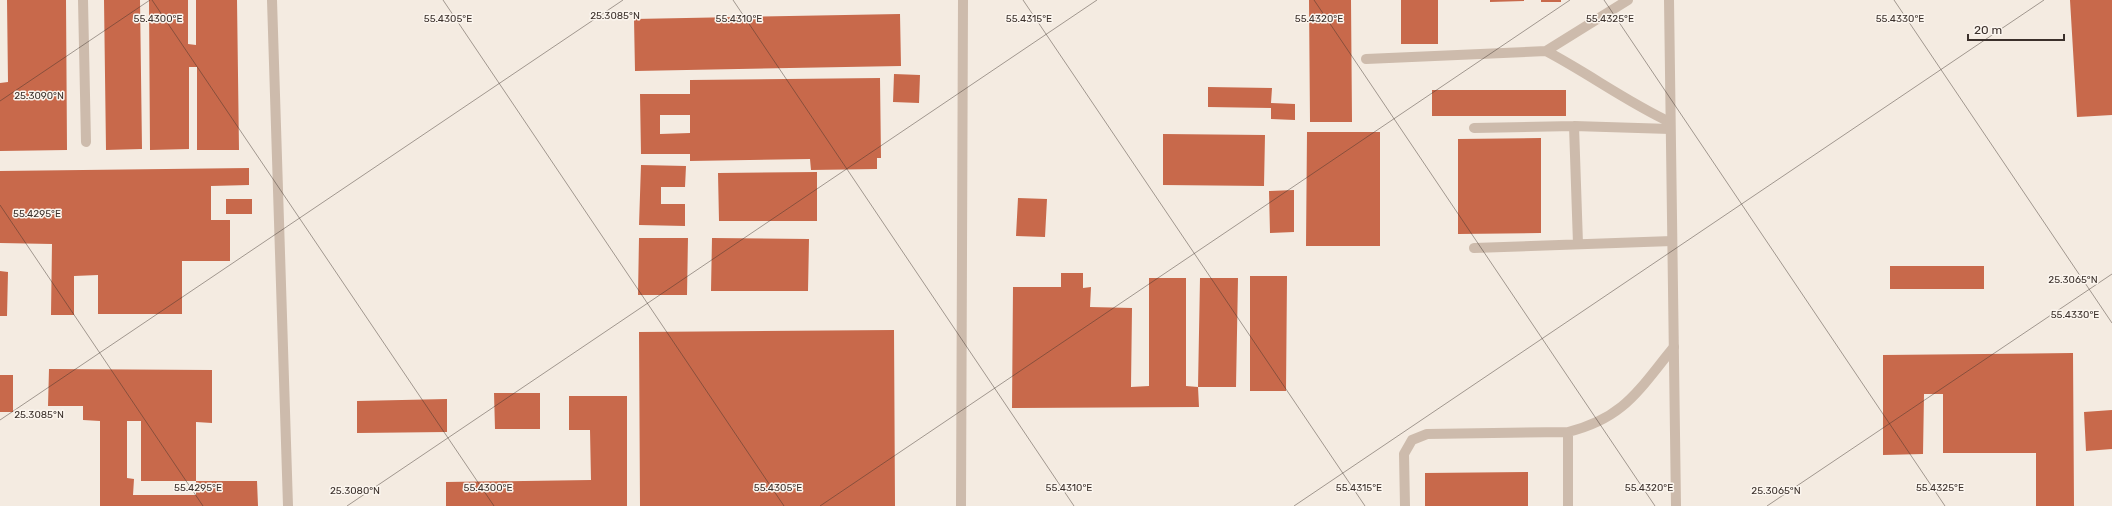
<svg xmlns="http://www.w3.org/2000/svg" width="2112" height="506" viewBox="0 0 2112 506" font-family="Rubik,sans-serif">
<rect width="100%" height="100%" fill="#f4ebe1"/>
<!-- building -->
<path fill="#c8694b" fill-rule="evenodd" d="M7 0H66L67 150 0 151V83L8 82Z
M104 0H140L142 149 106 150Z
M149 0H188V44L196 45V0H237L239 150H197V67H189V149L150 150Z
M1309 0H1351L1352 122H1310Z
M1401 0H1438V44H1401Z
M1490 0H1524V1L1490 2Z
M1541 0H1561V2H1541Z
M2070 0H2112V115L2077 117Z
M900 14 901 66 635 71 634 19Z
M894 74 920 75 919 103 893 102Z
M880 78 881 158H877V169L811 170 810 159 690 161V154H641L640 94H690V80ZM660 115H690V133L660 134Z
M1208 87 1272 88 1271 103 1295 104V120L1271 119V108L1208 107Z
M1432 90H1566V116H1432Z
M1307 132H1380V246H1306Z
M1163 134 1265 135 1264 186 1163 185Z
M1541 138V233L1458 234V139Z
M641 165 686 166 685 187H661V204H685V226L639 225Z
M249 168V185L211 186V220H230V261H182V314H98V275L74 276V315H51L52 244 0 243V171Z
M817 172V221H719L718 173Z
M1294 190V232L1270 233 1269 191Z
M1018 198 1047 199 1045 237 1016 236Z
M226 199H252V214H226Z
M639 238H688L687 295H638Z
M712 238 809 239 808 291H711Z
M1890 266H1984V289H1890Z
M0 271 8 272 7 316H0Z
M1061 273H1083V288L1091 287 1090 307 1132 308 1131 387 1149 386V278H1186V386L1198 387 1199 407 1012 408 1013 287H1061Z
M1250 276H1287L1286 391H1250Z
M1200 278H1238L1236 387H1198Z
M894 330 895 506H640L639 332Z
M2073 353 2074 506H2036V453H1943V394H1924L1923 454 1883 455V355Z
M49 369 212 370V423L196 422V481H141V421H127V478L134 479 133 495H196V481H257L258 506H100V421L83 420V406H48Z
M0 375H13V412H0Z
M494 393H540V429H495Z
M569 396H627V506H446V482L591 480 590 430H569Z
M447 399V432L357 433V401Z
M2112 410V449L2086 451 2084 412Z
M1528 472V506H1425V473Z"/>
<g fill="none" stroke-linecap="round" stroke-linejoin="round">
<!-- lane -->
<path stroke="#cdbbac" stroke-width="10" d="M83 0 86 142
M272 0 288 506
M1546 51C1588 73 1627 102 1670 122
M1366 59 1546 51 1628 0
M1574 126 1578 244
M1474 128 1574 126 1670 129
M1474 248 1672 241
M961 506 963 0
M1405 506 1404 454 1412 440 1427 434 1568 432C1625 418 1639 389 1674 347
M1568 506V432"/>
<!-- street -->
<path stroke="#cdbbac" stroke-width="10" d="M1669 0 1676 506"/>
</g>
<!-- ticks -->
<path fill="none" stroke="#3b302b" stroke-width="1" stroke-opacity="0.45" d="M152 0 494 506M443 0 784 506M733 0 1074 506M1023 0 1365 506M1314 0 1655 506M1604 0 1945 506M1894 0 2112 323M0 101 150 0M0 205 203 506M0 420 623 0M347 506 1097 0M820 506 1570 0M1294 506 2044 0M1767 506 2112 274"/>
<g font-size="10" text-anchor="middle" fill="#3b302b" stroke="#fbf5ee" stroke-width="3" stroke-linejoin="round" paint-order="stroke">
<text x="615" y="19">25.3085°N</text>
<text x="158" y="22">55.4300°E</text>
<text x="448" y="22">55.4305°E</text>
<text x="739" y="22">55.4310°E</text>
<text x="1029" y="22">55.4315°E</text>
<text x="1319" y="22">55.4320°E</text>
<text x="1610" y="22">55.4325°E</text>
<text x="1900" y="22">55.4330°E</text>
<text x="39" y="99">25.3090°N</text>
<text x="37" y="217">55.4295°E</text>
<text x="2073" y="283">25.3065°N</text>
<text x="2075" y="318">55.4330°E</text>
<text x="39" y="418">25.3085°N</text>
<text x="198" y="491">55.4295°E</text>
<text x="488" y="491">55.4300°E</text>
<text x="778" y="491">55.4305°E</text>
<text x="1069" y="491">55.4310°E</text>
<text x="1359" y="491">55.4315°E</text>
<text x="1649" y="491">55.4320°E</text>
<text x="1940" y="491">55.4325°E</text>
<text x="355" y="494">25.3080°N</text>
<text x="1776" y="494">25.3065°N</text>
</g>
<!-- scale -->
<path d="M1968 34v6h96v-6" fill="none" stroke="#3b302b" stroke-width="2"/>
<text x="1974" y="34" font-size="12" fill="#3b302b" stroke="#fbf5ee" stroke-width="3" paint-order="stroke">20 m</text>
</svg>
